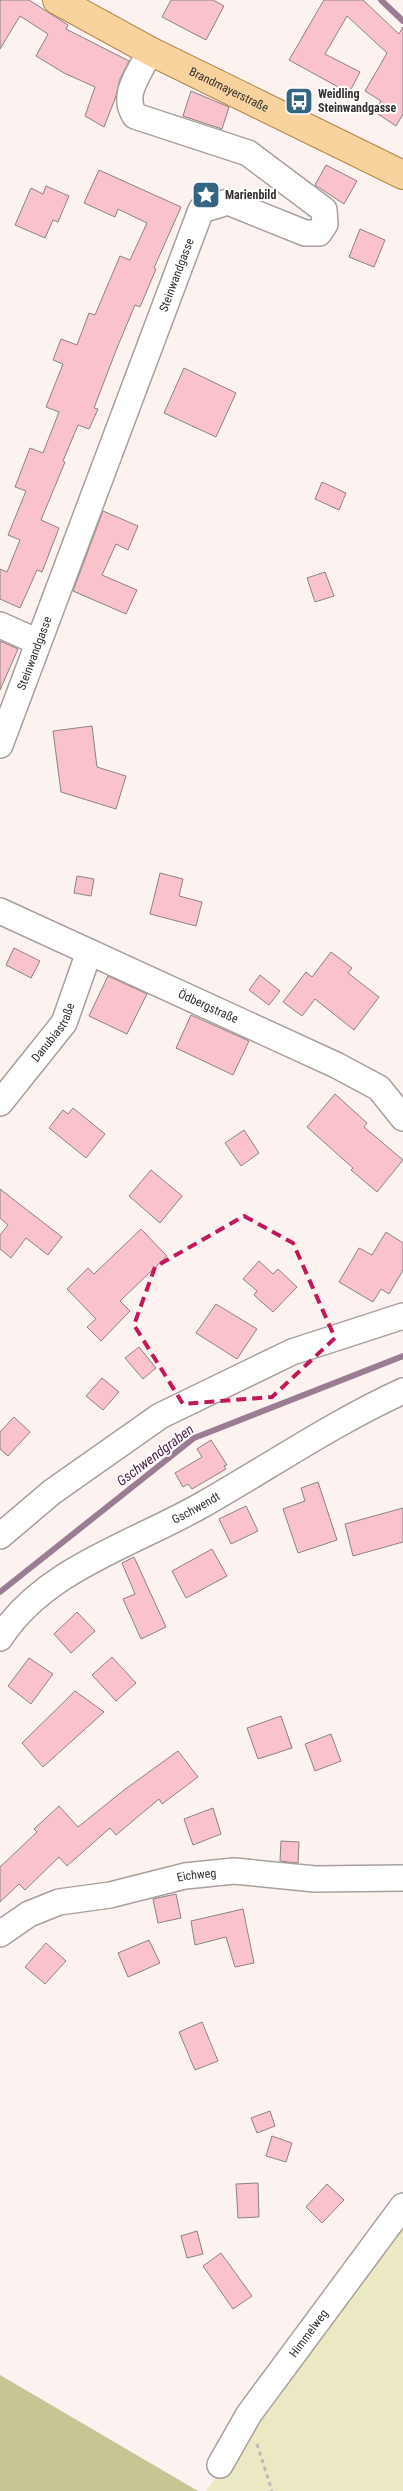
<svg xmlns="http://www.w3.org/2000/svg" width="403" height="2491" viewBox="0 0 403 2491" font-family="'Roboto Condensed',sans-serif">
<rect width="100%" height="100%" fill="#fcf3f0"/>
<!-- green -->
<path fill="#eae9c4" d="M403 2225V2491H206Z"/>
<!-- forest -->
<path fill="#c7c594" d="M0 2375 198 2491H0Z"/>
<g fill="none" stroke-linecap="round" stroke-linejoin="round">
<!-- stream -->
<path stroke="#9b7d93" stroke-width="6" d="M381 0 403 21
M0 1592 194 1438 403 1356"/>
</g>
<!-- building -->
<path fill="#fac2cb" stroke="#8b8384" d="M0 0H29L68 25 66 29 129 61 120 79 115 99 104 127 85 116 95 87 64 73 36 56 48 34 20 16 0 49Z
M171 0H213L224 6 206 40 162 17Z
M324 0H363L399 34 403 27V114L396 126 375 112 381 101 365 91 387 53 347 16 325 54 360 72 349 93 289 60Z
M191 91 229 107 222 129 183 116Z
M326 165 357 181 344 204 315 185Z
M99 170 181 207 154 268 156 269 140 307 135 305 117 348 94 408 98 409 89 429 78 425 63 461 65 462 41 520 59 528 42 572 37 570 20 608 0 599V569L7 572 20 540 8 535 26 491 15 487 30 448 43 453 59 412 46 407 63 364 53 360 61 339 77 345 89 313 95 315 120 256 130 260 147 223 118 209 115 217 84 203Z
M46 186 69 196 58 222 53 220 45 238 15 225 31 188 43 194Z
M360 229 385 240 374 267 349 257Z
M184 368 236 393 216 437 164 413Z
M322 482 346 493 339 510 315 499Z
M103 511 138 526 128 550 116 544 102 575 137 590 126 614 73 591Z
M325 572 334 596 315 602 307 578Z
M0 641 18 649 0 690Z
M92 726 97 767 126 776 116 809 61 792 53 731Z
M160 873 183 879 179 896 202 902 196 926 150 914Z
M77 876 94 879 91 896 74 893Z
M14 948 40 961 31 978 6 965Z
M331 952 352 968 348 973 379 997 354 1030 315 999 302 1016 283 1002 306 972 312 977Z
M260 975 280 991 269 1005 249 990Z
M108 976 147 994 127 1034 89 1016Z
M191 1015 249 1041 233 1075 176 1048Z
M335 1094 367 1123 364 1127 403 1160 377 1192 351 1170 353 1168 307 1127Z
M73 1108 105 1134 86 1158 49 1128 63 1110 68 1114Z
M244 1130 259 1153 241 1166 225 1143Z
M151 1170 182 1196 160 1223 129 1196Z
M0 1189 62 1237 48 1255 26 1238 11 1258 0 1249V1235L8 1225 0 1218Z
M141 1229 167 1256 120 1301 130 1311 101 1341 87 1327 96 1319 67 1289 88 1268 94 1274Z
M386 1232 403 1243V1270L389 1294 381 1289 373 1302 339 1282 359 1248 372 1255Z
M259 1261 273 1274 278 1269 297 1287 273 1312 254 1295 257 1291 243 1279Z
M216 1304 257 1329 237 1359 196 1333Z
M139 1347 156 1368 143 1379 125 1358Z
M102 1378 119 1392 103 1410 86 1396Z
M14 1417 30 1432 8 1456 0 1449V1432Z
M211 1440 227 1465 224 1466 226 1469 192 1489 188 1484 183 1487 175 1473 202 1457 197 1449Z
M318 1482 337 1540 298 1553 283 1509 305 1501 301 1488Z
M246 1506 258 1531 231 1544 219 1519Z
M403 1508V1542L353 1556 345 1524Z
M212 1549 227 1576 186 1598 172 1571Z
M134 1557 166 1627 141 1639 123 1599 135 1594 122 1563Z
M77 1612 95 1631 71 1653 54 1634Z
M112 1657 136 1683 116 1701 92 1675Z
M29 1658 53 1674 31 1704 8 1686Z
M75 1691 104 1712 43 1767 22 1743Z
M281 1716 292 1748 258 1759 247 1728Z
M331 1734 341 1761 315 1771 305 1744Z
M178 1751 198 1777 162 1804 159 1799 116 1835 110 1828 67 1866 59 1857 25 1890 19 1884 0 1902V1867L37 1832 34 1829 59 1806 78 1827 124 1790Z
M213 1808 221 1834 193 1845 184 1819Z
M281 1841 299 1842 298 1863 280 1861Z
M176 1894 181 1918 158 1923 153 1899Z
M243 1909 254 1963 235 1967 226 1937 195 1945 191 1921Z
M149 1940 160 1963 128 1977 118 1953Z
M46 1943 66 1961 45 1984 25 1967Z
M202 2022 218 2061 195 2070 179 2032Z
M270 2111 275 2126 257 2133 251 2118Z
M272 2136 292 2143 286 2162 266 2156Z
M258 2183 259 2217 238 2218 236 2184Z
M327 2184 344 2200 322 2223 306 2207Z
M197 2231 203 2254 187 2258 181 2236Z
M221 2253 252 2296 233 2309 203 2266Z"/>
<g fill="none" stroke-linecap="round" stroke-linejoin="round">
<defs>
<g id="minor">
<path d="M0 625 38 642"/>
<path id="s1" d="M0 745 201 210 228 202 305 233H319L325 224 324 210 248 153 135 116C120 94 141 72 150 51"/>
<path id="s2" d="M0 911 336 1065 379 1088 403 1118"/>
<path id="s3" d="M0 1103 64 1023 89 952"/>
<path d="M0 1536 52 1492 160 1416 292 1352 403 1316"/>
<path id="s4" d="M0 1638C44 1569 134 1544 202 1505 269 1467 333 1423 403 1391"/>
<path id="s5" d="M0 1934 29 1914 59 1902 110 1895 185 1876 234 1871 315 1879 403 1878"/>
<path id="s6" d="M220 2465 249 2414 403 2206"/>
</g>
<g id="major">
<path id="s7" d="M57 0 150 51 403 175"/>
</g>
</defs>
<!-- minor casing -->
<use href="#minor" stroke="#a8a09d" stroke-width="28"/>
<!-- major casing -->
<use href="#major" stroke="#b1874c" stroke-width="30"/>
<!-- path -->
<path stroke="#bfb8b5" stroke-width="3" stroke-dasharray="4 4" stroke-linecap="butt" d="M257 2444 272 2491"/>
<!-- minor -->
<use href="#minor" stroke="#fff" stroke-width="25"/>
<!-- major -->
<use href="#major" stroke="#f8d39d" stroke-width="28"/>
</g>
<!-- marked area -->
<path fill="none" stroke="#c2185b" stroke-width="4" stroke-dasharray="10 6" stroke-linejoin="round" d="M244 1216 293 1243 335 1338 272 1397 183 1404 134 1325 155 1267Z"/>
<!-- icons -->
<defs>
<symbol id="bus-square" viewBox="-11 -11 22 22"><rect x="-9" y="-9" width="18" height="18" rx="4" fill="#346683" stroke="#fff"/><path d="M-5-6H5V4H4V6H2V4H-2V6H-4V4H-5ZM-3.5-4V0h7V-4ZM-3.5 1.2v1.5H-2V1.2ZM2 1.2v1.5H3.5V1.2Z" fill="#fff"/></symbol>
<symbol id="sight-square" viewBox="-11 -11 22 22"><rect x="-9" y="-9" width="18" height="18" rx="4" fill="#346683" stroke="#fff"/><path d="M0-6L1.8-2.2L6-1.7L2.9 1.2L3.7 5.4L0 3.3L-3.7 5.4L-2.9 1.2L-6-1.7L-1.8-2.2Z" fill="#fff"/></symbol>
</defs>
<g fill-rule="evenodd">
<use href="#bus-square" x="283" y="85" width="32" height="32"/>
<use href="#sight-square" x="190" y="179" width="32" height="32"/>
</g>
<g text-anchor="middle" stroke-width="4" stroke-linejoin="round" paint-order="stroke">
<!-- street labels -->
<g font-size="12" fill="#353130" stroke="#fff">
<text dy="4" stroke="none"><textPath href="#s7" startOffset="194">Brandmayerstraße</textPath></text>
<text dy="4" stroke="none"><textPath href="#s1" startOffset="502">Steinwandgasse</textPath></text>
<text dy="4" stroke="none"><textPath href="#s1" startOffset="98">Steinwandgasse</textPath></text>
<text dy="4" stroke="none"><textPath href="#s2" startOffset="229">Ödbergstraße</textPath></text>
<text dy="4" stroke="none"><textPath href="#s3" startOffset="89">Danubiastraße</textPath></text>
<text dy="4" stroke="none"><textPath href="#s4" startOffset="238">Gschwendt</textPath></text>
<text dy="4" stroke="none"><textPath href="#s5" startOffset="208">Eichweg</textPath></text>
<text dy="4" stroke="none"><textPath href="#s6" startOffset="159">Himmelweg</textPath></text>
</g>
<!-- poi labels -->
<g font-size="12" font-weight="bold" fill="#353130" stroke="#fff" text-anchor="start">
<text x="318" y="98">Weidling<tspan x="318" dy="14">Steinwandgasse</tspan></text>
<text x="225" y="199">Marienbild</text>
</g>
<!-- water labels -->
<g font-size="14" font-style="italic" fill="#58254e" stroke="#fff">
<text transform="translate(155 1455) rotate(-37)" y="5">Gschwendgraben</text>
</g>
</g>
</svg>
